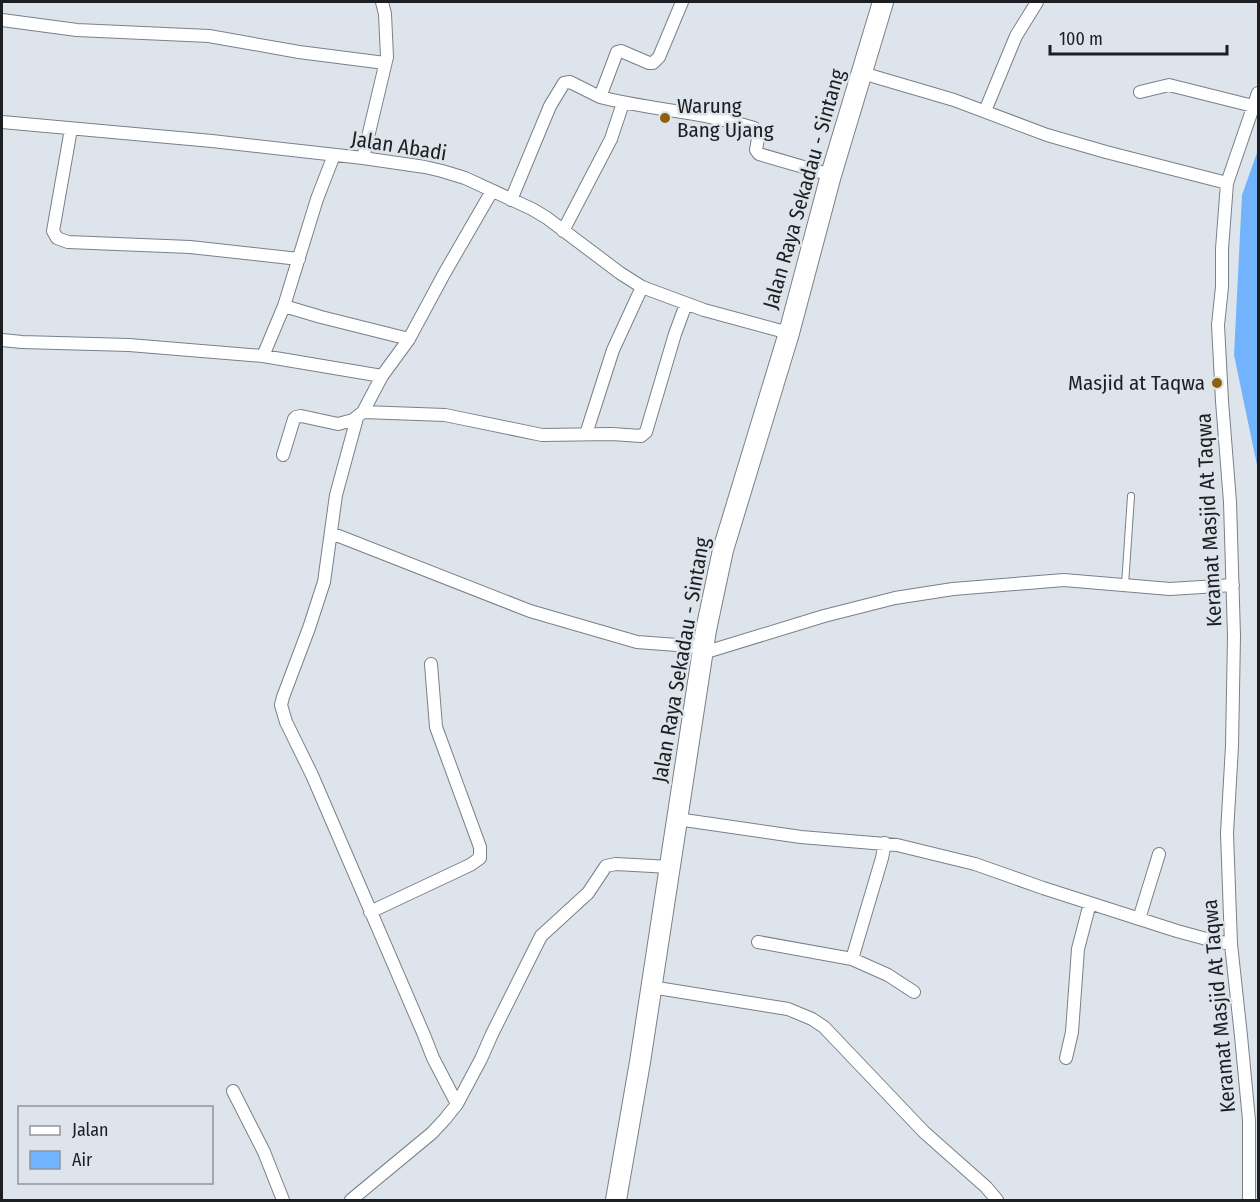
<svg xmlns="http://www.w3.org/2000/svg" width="1260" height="1202" viewBox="0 0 1260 1202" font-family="'Fira Sans Condensed',sans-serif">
<rect width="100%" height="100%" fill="#dee4eb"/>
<!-- water -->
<path fill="#72b3fd" d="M1258 150V470L1234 355 1242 195Z"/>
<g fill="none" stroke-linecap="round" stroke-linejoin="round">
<defs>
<path id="service" d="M1125 585 1131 496"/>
<path id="minor" d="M2 20 77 30 209 36 299 52 385 63
M862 73 954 100 1047 135 1106 152 1227 183 1222 249V287L1218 325 1222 401 1230 502 1234 636 1232 746 1227 833 1231 944 1241 1036 1249 1120V1200
M1140 92 1169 85 1253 106
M600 97C651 110 704 112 754 128 761 133 757 142 756 150L759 154 831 175
M985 111 1016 36 1037 2
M2 122 212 141 363 158 425 167 442 171 465 178 532 209 547 218 620 273 642 287 704 310 789 333
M71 129 53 231 57 238 68 242 190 247 299 259
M363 158 387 57 385 14 382 2
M1227 183 1258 93
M511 200 550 106 564 83 570 82 600 97 617 52 621 51 649 63H653L659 57 682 2
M563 231 611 139 623 103
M284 306 321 317 409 339
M2 340 22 342 129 345 263 356 382 376
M263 356 284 306 317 199 334 155
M363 412 445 415 542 435 612 434 641 436 646 432 675 334 686 304
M357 418 336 495 324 582 309 628 283 697 281 705 286 722 312 775 424 1035 433 1058 457 1104
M586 434 613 350 642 287
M283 455 294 419 296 417 301 416 338 424 353 420 363 412 382 376 409 339 444 274 492 191
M331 533 530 611 637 642 704 647
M703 653 824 616 895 598 953 589 1064 580 1170 589 1233 585
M677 819 801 837 897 845 975 864 1043 888 1177 931 1210 940 1231 944
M370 912 470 865 480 858V847L436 727 431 664
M1139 919 1159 854
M758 942 852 959 888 975 914 992
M852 959 882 858 885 843
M651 987 788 1009 812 1019 824 1027 924 1132 986 1187 997 1200
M1066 1058 1072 1032 1078 949 1090 903
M233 1091 264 1152 283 1200
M351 1200 432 1133 445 1119 457 1104 481 1059 492 1034 541 936 588 893 606 866 616 864 670 867"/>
<path id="trunk" d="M616 1200 640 1062 706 630 723 550 789 333 831 175 883 2"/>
</defs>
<!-- service casing -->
<use href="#service" stroke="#7a8086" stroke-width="8"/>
<!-- minor casing -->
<use href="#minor" stroke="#7a8086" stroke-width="14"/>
<!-- trunk casing -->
<use href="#trunk" stroke="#7a8086" stroke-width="22"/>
<!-- service -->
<use href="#service" stroke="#fff" stroke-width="6"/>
<!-- minor -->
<use href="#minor" stroke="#fff" stroke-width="12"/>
<!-- trunk -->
<use href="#trunk" stroke="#fff" stroke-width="20"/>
</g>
<!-- markers -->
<g fill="#91600e" stroke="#dee4eb" stroke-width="2">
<circle cx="665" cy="118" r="6"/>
<circle cx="1217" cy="383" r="6"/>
</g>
<g text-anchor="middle" stroke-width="5" stroke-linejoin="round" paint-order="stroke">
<!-- poi labels -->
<g font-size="21" fill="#1c1e21" stroke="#dee4eb" text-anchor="start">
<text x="677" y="113">Warung<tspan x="677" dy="24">Bang Ujang</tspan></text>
<text x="1205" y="390" text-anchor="end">Masjid at Taqwa</text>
</g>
<!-- street labels -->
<g font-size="21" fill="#1c1e21" stroke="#dee4eb">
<text transform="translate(399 146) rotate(9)" y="7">Jalan Abadi</text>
<text transform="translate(804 189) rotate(-74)" y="7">Jalan Raya Sekadau - Sintang</text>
<text transform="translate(1209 520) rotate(-93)" y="7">Keramat Masjid At Taqwa</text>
<text transform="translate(681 660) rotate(-80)" y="7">Jalan Raya Sekadau - Sintang</text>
<text transform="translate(1219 1006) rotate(-95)" y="7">Keramat Masjid At Taqwa</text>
</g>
</g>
<!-- border -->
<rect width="1260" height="1202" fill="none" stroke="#1c1e21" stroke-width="6"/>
<!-- legend -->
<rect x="18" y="1106" width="195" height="78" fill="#dee4eb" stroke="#90959a" stroke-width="1.5"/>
<rect x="30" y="1126" width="30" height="9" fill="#ffffff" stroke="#90959a" stroke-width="1.5"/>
<text x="72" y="1136" font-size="18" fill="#1c1e21">Jalan</text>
<rect x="30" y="1151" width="30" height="18" fill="#72b3fd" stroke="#90959a" stroke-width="1.5"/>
<text x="72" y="1166" font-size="18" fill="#1c1e21">Air</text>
<!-- scale -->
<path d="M1050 45v9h177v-9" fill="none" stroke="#1c1e21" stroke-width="3"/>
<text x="1059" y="45" font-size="18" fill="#1c1e21" stroke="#dee4eb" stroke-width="4.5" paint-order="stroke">100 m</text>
</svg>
